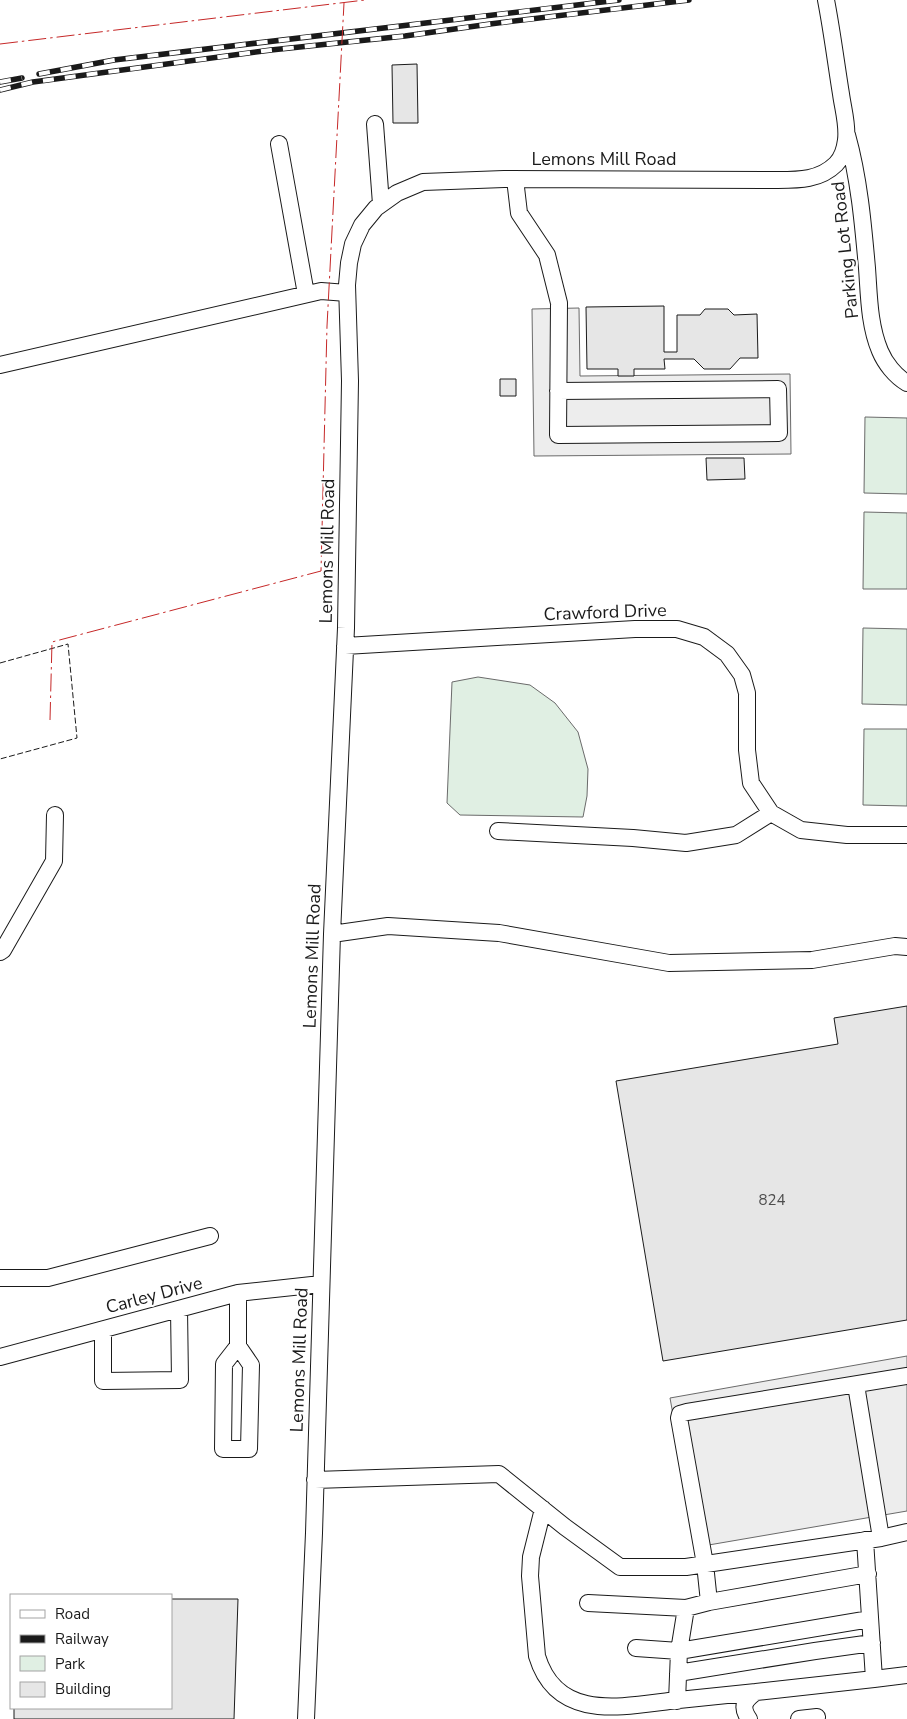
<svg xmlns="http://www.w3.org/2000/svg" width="907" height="1719" viewBox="0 0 907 1719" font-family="'Nunito Sans',sans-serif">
<rect width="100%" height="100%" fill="#fff"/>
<!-- green -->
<path fill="#e0efe3" stroke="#6a6a6a" d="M865 417 907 418V494L864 493Z
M864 512 907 513V589H863Z
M863 628 907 629V705L862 704Z
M478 677 530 685 555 703 578 732 588 769 587 796 583 817 460 815 447 803 452 682Z
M864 729H907V806L863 805Z"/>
<!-- parking -->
<path fill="#ededed" stroke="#6a6a6a" d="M579 308 580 376 790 374 791 454 534 456 532 309Z
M907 1356V1511L697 1547 670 1398Z"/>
<!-- building -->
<path fill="#e6e6e6" stroke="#1a1a1a" d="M417 64 418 123H393L392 65Z
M664 306V352H677V315H700L705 309H728L734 315 757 314 758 358H740L730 369H704L694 359H664L665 369H634V376H618V369H587L586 307Z
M500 379H516V396H500Z
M706 458H744L745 479 707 480Z
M907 1006V1320L663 1361 616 1081 838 1044 834 1018Z
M171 1599H238L234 1719H14V1708H171Z"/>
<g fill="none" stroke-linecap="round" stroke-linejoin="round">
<defs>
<path id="minor" d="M375 124 381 204
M847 135C859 178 863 223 867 268 869 295 869 325 880 351 885 363 895 376 907 383
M279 144 306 294
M515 179 519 213 547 255 559 303 558 435 779 433 778 389 558 391
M0 365 321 291 347 293
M345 646 635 629H677L704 637 727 654 742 675 747 693V750L751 783 771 813 801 830 847 835H907
M498 831 633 838 686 843 736 835 771 813
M332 934 388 926 499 933 669 963 812 960 895 946 907 947
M0 952 3 950 54 861 55 815
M0 1278H48L210 1236
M103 1330V1381L180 1380 179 1309
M238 1346 224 1364 223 1449H249L251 1365 238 1346V1293
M0 1357 238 1293 321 1284
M856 1385 881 1538
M315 1480 499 1474 565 1527 620 1567H686L881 1538 907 1532
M543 1509 531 1557 530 1576 537 1656C556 1719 615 1708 669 1701 698 1698 727 1695 756 1692
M868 1574 709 1602 705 1564 679 1418 680 1414 687 1412 907 1376
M588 1603 686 1608 709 1602
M636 1648 679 1651 870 1619
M678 1673 815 1651 872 1643
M874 1679 907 1675
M677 1701 679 1651 686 1608
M306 1719 314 1533 332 934 346 628 350 381 347 285 349 263 353 244 362 225 376 208 397 193 423 182 504 179 778 180C799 180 820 180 836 164 842 158 845 148 846 140 848 125 843 109 841 94 836 63 832 31 826 0
M749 1719C740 1706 745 1700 756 1692L874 1679 865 1540
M799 1719 817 1717"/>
</defs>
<!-- minor casing -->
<use href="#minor" stroke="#1a1a1a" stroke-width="18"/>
<!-- minor -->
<use href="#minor" stroke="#fff" stroke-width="16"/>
<defs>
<path id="rail" d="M39 74 114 60 619 0
M0 82 22 78
M0 90 33 82 271 50 405 36 490 24 689 0"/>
</defs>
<!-- rail casing -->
<use href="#rail" stroke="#1a1a1a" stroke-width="5.5"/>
<!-- rail -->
<use href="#rail" stroke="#fff" stroke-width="4" stroke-dasharray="11" stroke-linecap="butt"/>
<!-- fence -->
<path stroke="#1a1a1a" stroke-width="1" stroke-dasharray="6 2.5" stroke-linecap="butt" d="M0 663 68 644 77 738 0 759"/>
<!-- power -->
<path stroke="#c62828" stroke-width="1" stroke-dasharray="18 4 2.5 4" stroke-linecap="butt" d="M0 44 365 0
M50 720 52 642 321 571 327 326 344 3"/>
</g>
<g text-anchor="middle" stroke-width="4" stroke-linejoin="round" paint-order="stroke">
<!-- number labels -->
<g font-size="15" fill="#4d4d4d">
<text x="772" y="1205">824</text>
</g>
<!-- street labels -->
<g font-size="18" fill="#1a1a1a" stroke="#fff">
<text x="604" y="165">Lemons Mill Road</text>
<text transform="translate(845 250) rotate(-96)" y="6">Parking Lot Road</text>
<text transform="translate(327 551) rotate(-89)" y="6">Lemons Mill Road</text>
<text transform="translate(605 612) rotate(-2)" y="6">Crawford Drive</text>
<text transform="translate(312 956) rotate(-88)" y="6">Lemons Mill Road</text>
<text transform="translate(154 1295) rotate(-15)" y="6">Carley Drive</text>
<text transform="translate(299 1360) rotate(-88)" y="6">Lemons Mill Road</text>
</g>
</g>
<!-- legend -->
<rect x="10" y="1594" width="162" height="115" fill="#ffffff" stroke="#a3a3a3"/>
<rect x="20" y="1610" width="25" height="8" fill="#ffffff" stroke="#a3a3a3"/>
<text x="55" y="1619" font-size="15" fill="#1a1a1a">Road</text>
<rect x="20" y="1635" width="25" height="8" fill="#1a1a1a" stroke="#a3a3a3"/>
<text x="55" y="1644" font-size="15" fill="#1a1a1a">Railway</text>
<rect x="20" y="1656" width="25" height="15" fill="#e0efe3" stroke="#a3a3a3"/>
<text x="55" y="1669" font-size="15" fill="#1a1a1a">Park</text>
<rect x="20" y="1682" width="25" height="15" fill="#e6e6e6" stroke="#a3a3a3"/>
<text x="55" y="1694" font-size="15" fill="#1a1a1a">Building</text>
</svg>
